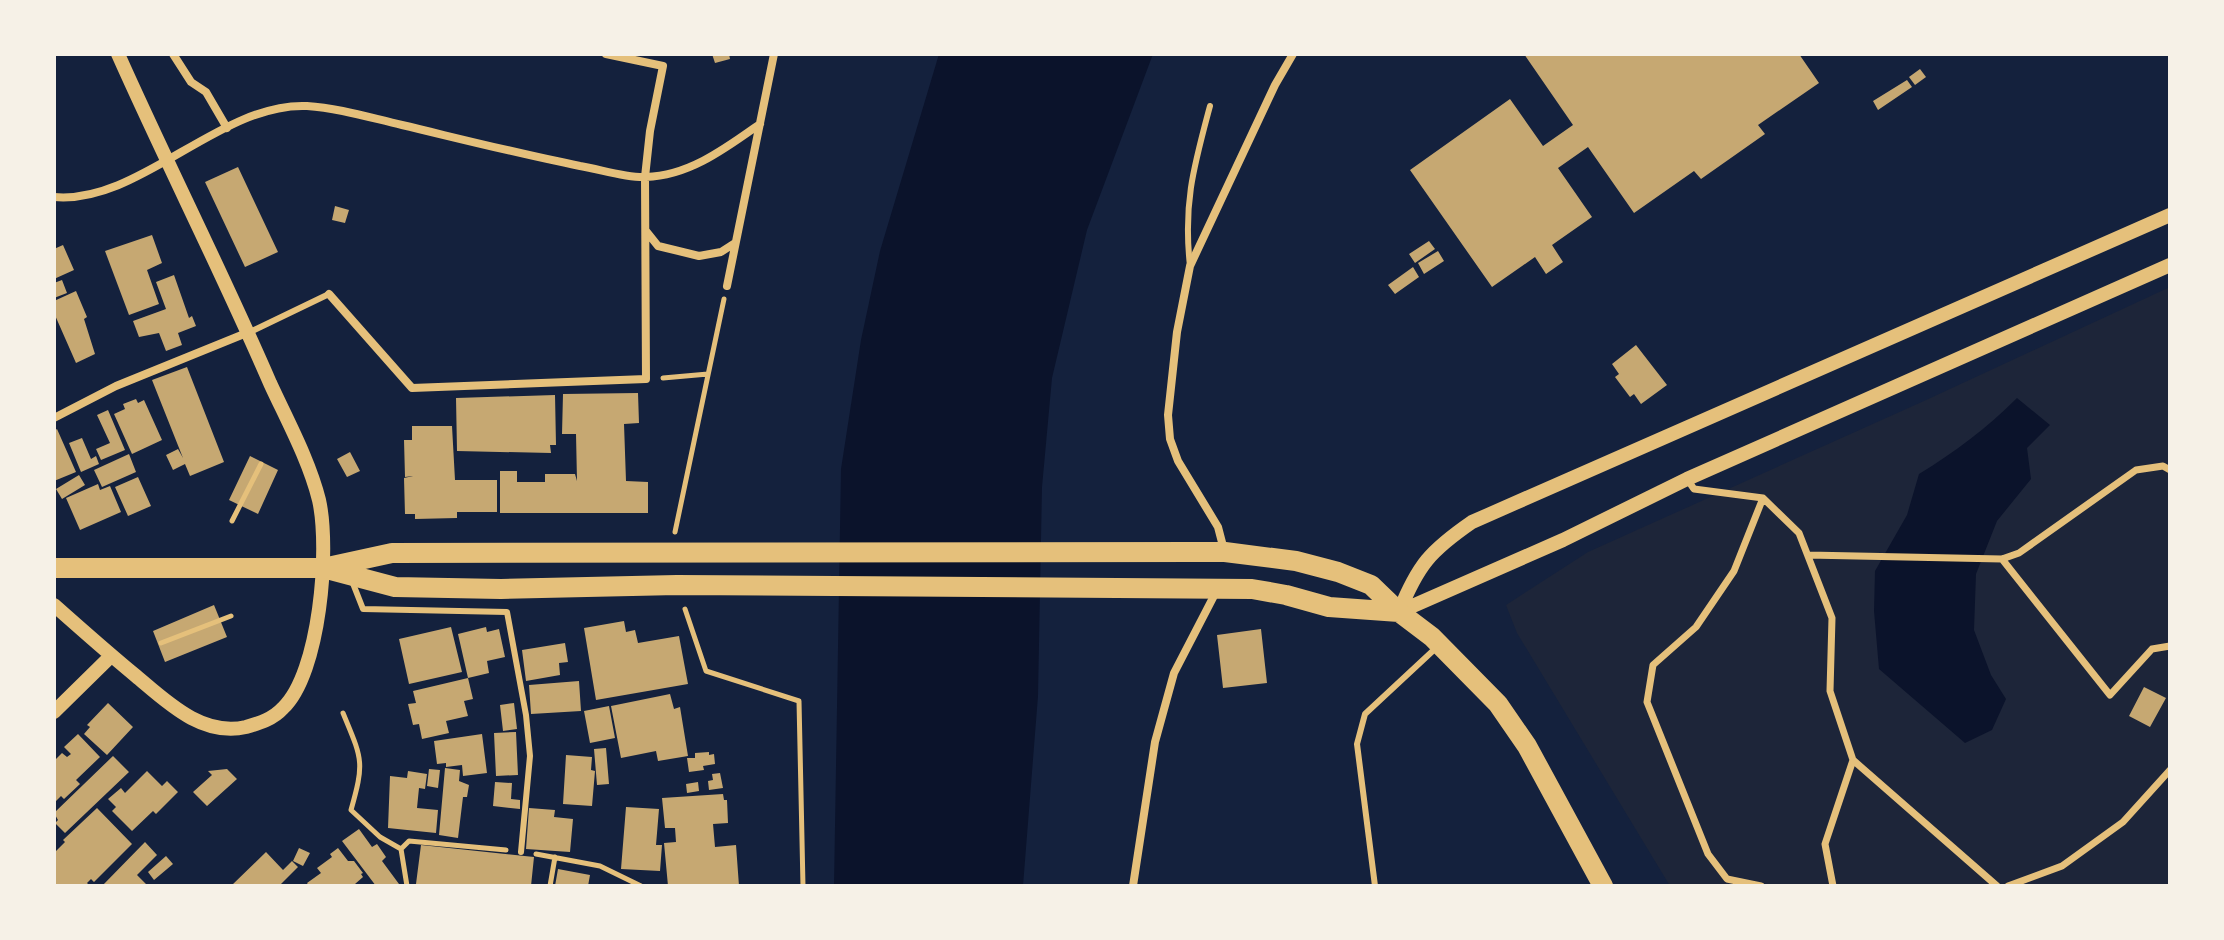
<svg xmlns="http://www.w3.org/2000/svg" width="2224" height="940" viewBox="0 0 2224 940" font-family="Georgia,serif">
<rect width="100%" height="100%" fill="#14213d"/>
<!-- green -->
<path fill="#1d2539" d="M2170 287V886H1670L1517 633 1506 605 1588 552 1924 401Z"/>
<!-- water -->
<path fill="#0b132b" d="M939 54H1153L1087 230 1052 378 1042 487 1038 696 1023 886H834L841 469 861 340 880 251Z
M2017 398 2050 425 2027 448 2031 479 1997 521 1976 574 1974 630 1991 675 2006 699 1992 730 1965 743 1879 669 1874 611 1875 571 1907 515 1919 474C1955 452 1987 428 2017 398Z"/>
<!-- building -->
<path fill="#c6a872" d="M712 54H729L730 59 715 63Z
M1524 54H1799L1819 83 1758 125 1765 134 1701 179 1694 171 1634 213 1588 147 1558 168 1592 217 1552 245 1563 262 1546 274 1535 257 1492 287 1410 170 1510 99 1543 146 1573 125Z
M1920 69 1926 77 1915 85 1909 77Z
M1907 80 1912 87 1878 110 1873 101Z
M238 167 278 252 245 267 205 182Z
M335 206 349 210 345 223 332 220Z
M152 235 162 263 147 270 159 304 129 315 105 251Z
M1429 241 1435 249 1415 263 1409 254Z
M63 245 74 270 54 279V249Z
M1438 251 1444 261 1424 274 1418 263Z
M1413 267 1419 277 1395 294 1388 285Z
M174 275 189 318 192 316 196 326 178 333 182 345 166 351 159 333 139 337 133 321 166 309 156 282Z
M62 280 67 293 54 298V283Z
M76 291 87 317 84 319 95 354 76 363 54 313V301Z
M1636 345 1667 385 1641 404 1634 394 1630 397 1615 377 1619 374 1612 364Z
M187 367 224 462 190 476 185 464 173 470 166 455 178 449 183 458 152 380Z
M638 393 639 423 624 424 626 481 648 482V513H500V471H517V482H545V474H575L577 481 576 434H562L563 394Z
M555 395 556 445H550L551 453 457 451 456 398Z
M136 399 138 403 144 400 162 440 132 454 114 414 125 409 123 404Z
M108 410 125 450 101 460 96 449 110 443 97 415Z
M412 426H452L455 480H497V512H457V518L415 519V514H405L404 478 413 476 405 477 404 440H412Z
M57 429 76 472 54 481V431Z
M82 438 91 459 96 456 99 464 81 472 69 443Z
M350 452 360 471 347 477 337 459Z
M129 454 136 472 102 487 94 470Z
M250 456 278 470 258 514 229 500Z
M79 475 85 485 62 499 56 489Z
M138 477 151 506 128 516 115 487Z
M98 484 100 490 110 486 121 512 80 530 66 498Z
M214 605 227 637 165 662 153 631Z
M624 621 626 632 635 630 638 643 679 636 688 684 596 700 584 628Z
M451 627 462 672 409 684 399 639Z
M486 627 487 632 499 629 505 657 487 661 489 673 468 678 458 634Z
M1261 629 1267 683 1223 688 1217 635Z
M565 643 568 662 559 663 560 675 526 681 522 650Z
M468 678 473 699 464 701 468 716 446 721 449 733 422 739 419 724 413 725 408 704 416 703 413 691Z
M579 681 581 711 531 714 529 685Z
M2144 687 2166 698 2150 727 2129 716Z
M670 694 674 709 680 707 688 756 658 761 656 751 621 758 611 706Z
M108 703 133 727 107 755 84 734 90 727 87 725Z
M514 703 517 729 503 731 500 705Z
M609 706 615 738 590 743 584 711Z
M516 732 518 775 496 776 494 733Z
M78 734 100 757 76 780 80 784 64 799 61 796 54 803V761L62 753 67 757 71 754 64 747Z
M482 734 487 773 463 776 462 765 446 767V763L437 764 434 741Z
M606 748 609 784 597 785 594 749Z
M709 752V755L714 754 715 764 703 766 704 770 689 772 687 758H695V753Z
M566 755 592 757 591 770 595 771 592 806 563 804Z
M113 756 129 772 65 833 55 823 58 820 54 813Z
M445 768 460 770 459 781 469 785 467 797H463L458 838 439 835Z
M227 769 237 779 207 806 193 792 212 775 208 771Z
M429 769 440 770 438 788 427 786Z
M147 771 162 786 167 781 178 792 156 814 153 811 132 831 112 811 116 807 108 799 121 788 125 793Z
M408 771 427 774 425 789 419 788 417 808 438 810 436 833 388 828 390 776 407 778Z
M720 773 723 788 709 790 708 781 713 780 712 774Z
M495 782 512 783 511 799 520 800V809L493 806Z
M698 782 699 791 687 793 686 784Z
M723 794 724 800H727L728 823 713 824 715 847 736 845 739 886H668L664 843 676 842 675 828H665L662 798Z
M626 807 659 809 656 845H662L660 871 621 869Z
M97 808 132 844 94 882 91 879 87 883 90 886H54V853L65 842 63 840Z
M529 808 555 810 554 817 573 819 570 852 526 849Z
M359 829 372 847 377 844 386 857 382 861 399 884 376 886 342 841Z
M145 842 157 855 137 875 148 886H102Z
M421 845 534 857 531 886 416 884Z
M299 848 310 853 303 866 293 861Z
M338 848 348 861H354L363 873 361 874 363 877 355 884 356 886H309L307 883 321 873 317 868 332 857 330 854Z
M266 852 283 870 292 861 298 867 279 886H231Z
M166 856 173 864 154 880 148 872Z
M558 869 590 875 588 886H555Z"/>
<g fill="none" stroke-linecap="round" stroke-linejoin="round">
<!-- path -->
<path stroke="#e5c07b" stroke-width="5" d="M663 378 708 374
M232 521 261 464
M675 532 724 299
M685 609 706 671 799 701 803 886
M161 643 231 616
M343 713C362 759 365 761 351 810L380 837 401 849
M536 854 600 866 641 886
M407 886 401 849 409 841 506 850
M550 886 555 857"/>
<!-- service -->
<path stroke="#e5c07b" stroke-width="6" d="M1190 266C1183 203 1194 166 1210 106
M250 332 329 294
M352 581 363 609 507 612 526 715 530 756 521 852
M1375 886 1357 744 1365 714 1437 647"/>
<!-- pedestrian -->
<path stroke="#e5c07b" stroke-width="7" d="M1687 479 1694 489 1763 498 1799 533 1832 618 1830 691 1853 760 1997 886
M1808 555 2002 559 2019 553 2136 470 2163 466 2170 470
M2002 559 2110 695 2152 649 2170 646
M1761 886 1727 879 1708 854 1647 702 1653 665 1696 627 1734 571 1763 498
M1833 886 1825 844 1853 760
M2008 886 2062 866 2123 822 2170 770"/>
<!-- minor -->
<path stroke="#e5c07b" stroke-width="8" d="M173 54 191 82 206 92 227 128
M54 197C139 205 220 102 307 106 339 108 371 118 402 125 461 139 520 154 580 166 600 169 624 178 646 177 689 176 726 148 760 124
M646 231 658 246 699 256 721 252 735 243
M727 286 774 54
M329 294 412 388 646 379 645 177 650 131 663 66 606 54
M54 418 116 386 249 332
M1224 550 1218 527 1178 461 1170 439 1168 415 1177 332 1190 266 1275 85 1293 54
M1133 886 1155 742 1174 673 1217 590"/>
<!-- tertiary -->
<path stroke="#e5c07b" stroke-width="14" d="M54 605C81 629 108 653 136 676 167 702 202 737 246 727 260 723 273 719 283 708 320 673 330 549 319 500 309 460 287 420 270 383 222 272 167 164 118 54
M1399 612C1418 565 1430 551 1472 522L2170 215
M1399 612 1563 540 1687 479 2170 265
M54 712 111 656"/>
<!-- primary -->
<path stroke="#e5c07b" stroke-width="20" d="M54 568H323L392 553 1196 552H1225L1296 561 1338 572 1371 585 1399 612 1432 637 1498 704 1527 746 1603 886
M327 569 395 587 501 589 677 585 1252 589 1286 595 1329 607 1399 612"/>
</g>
<!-- border -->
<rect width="2224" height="940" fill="none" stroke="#f6f1e7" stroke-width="112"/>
</svg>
